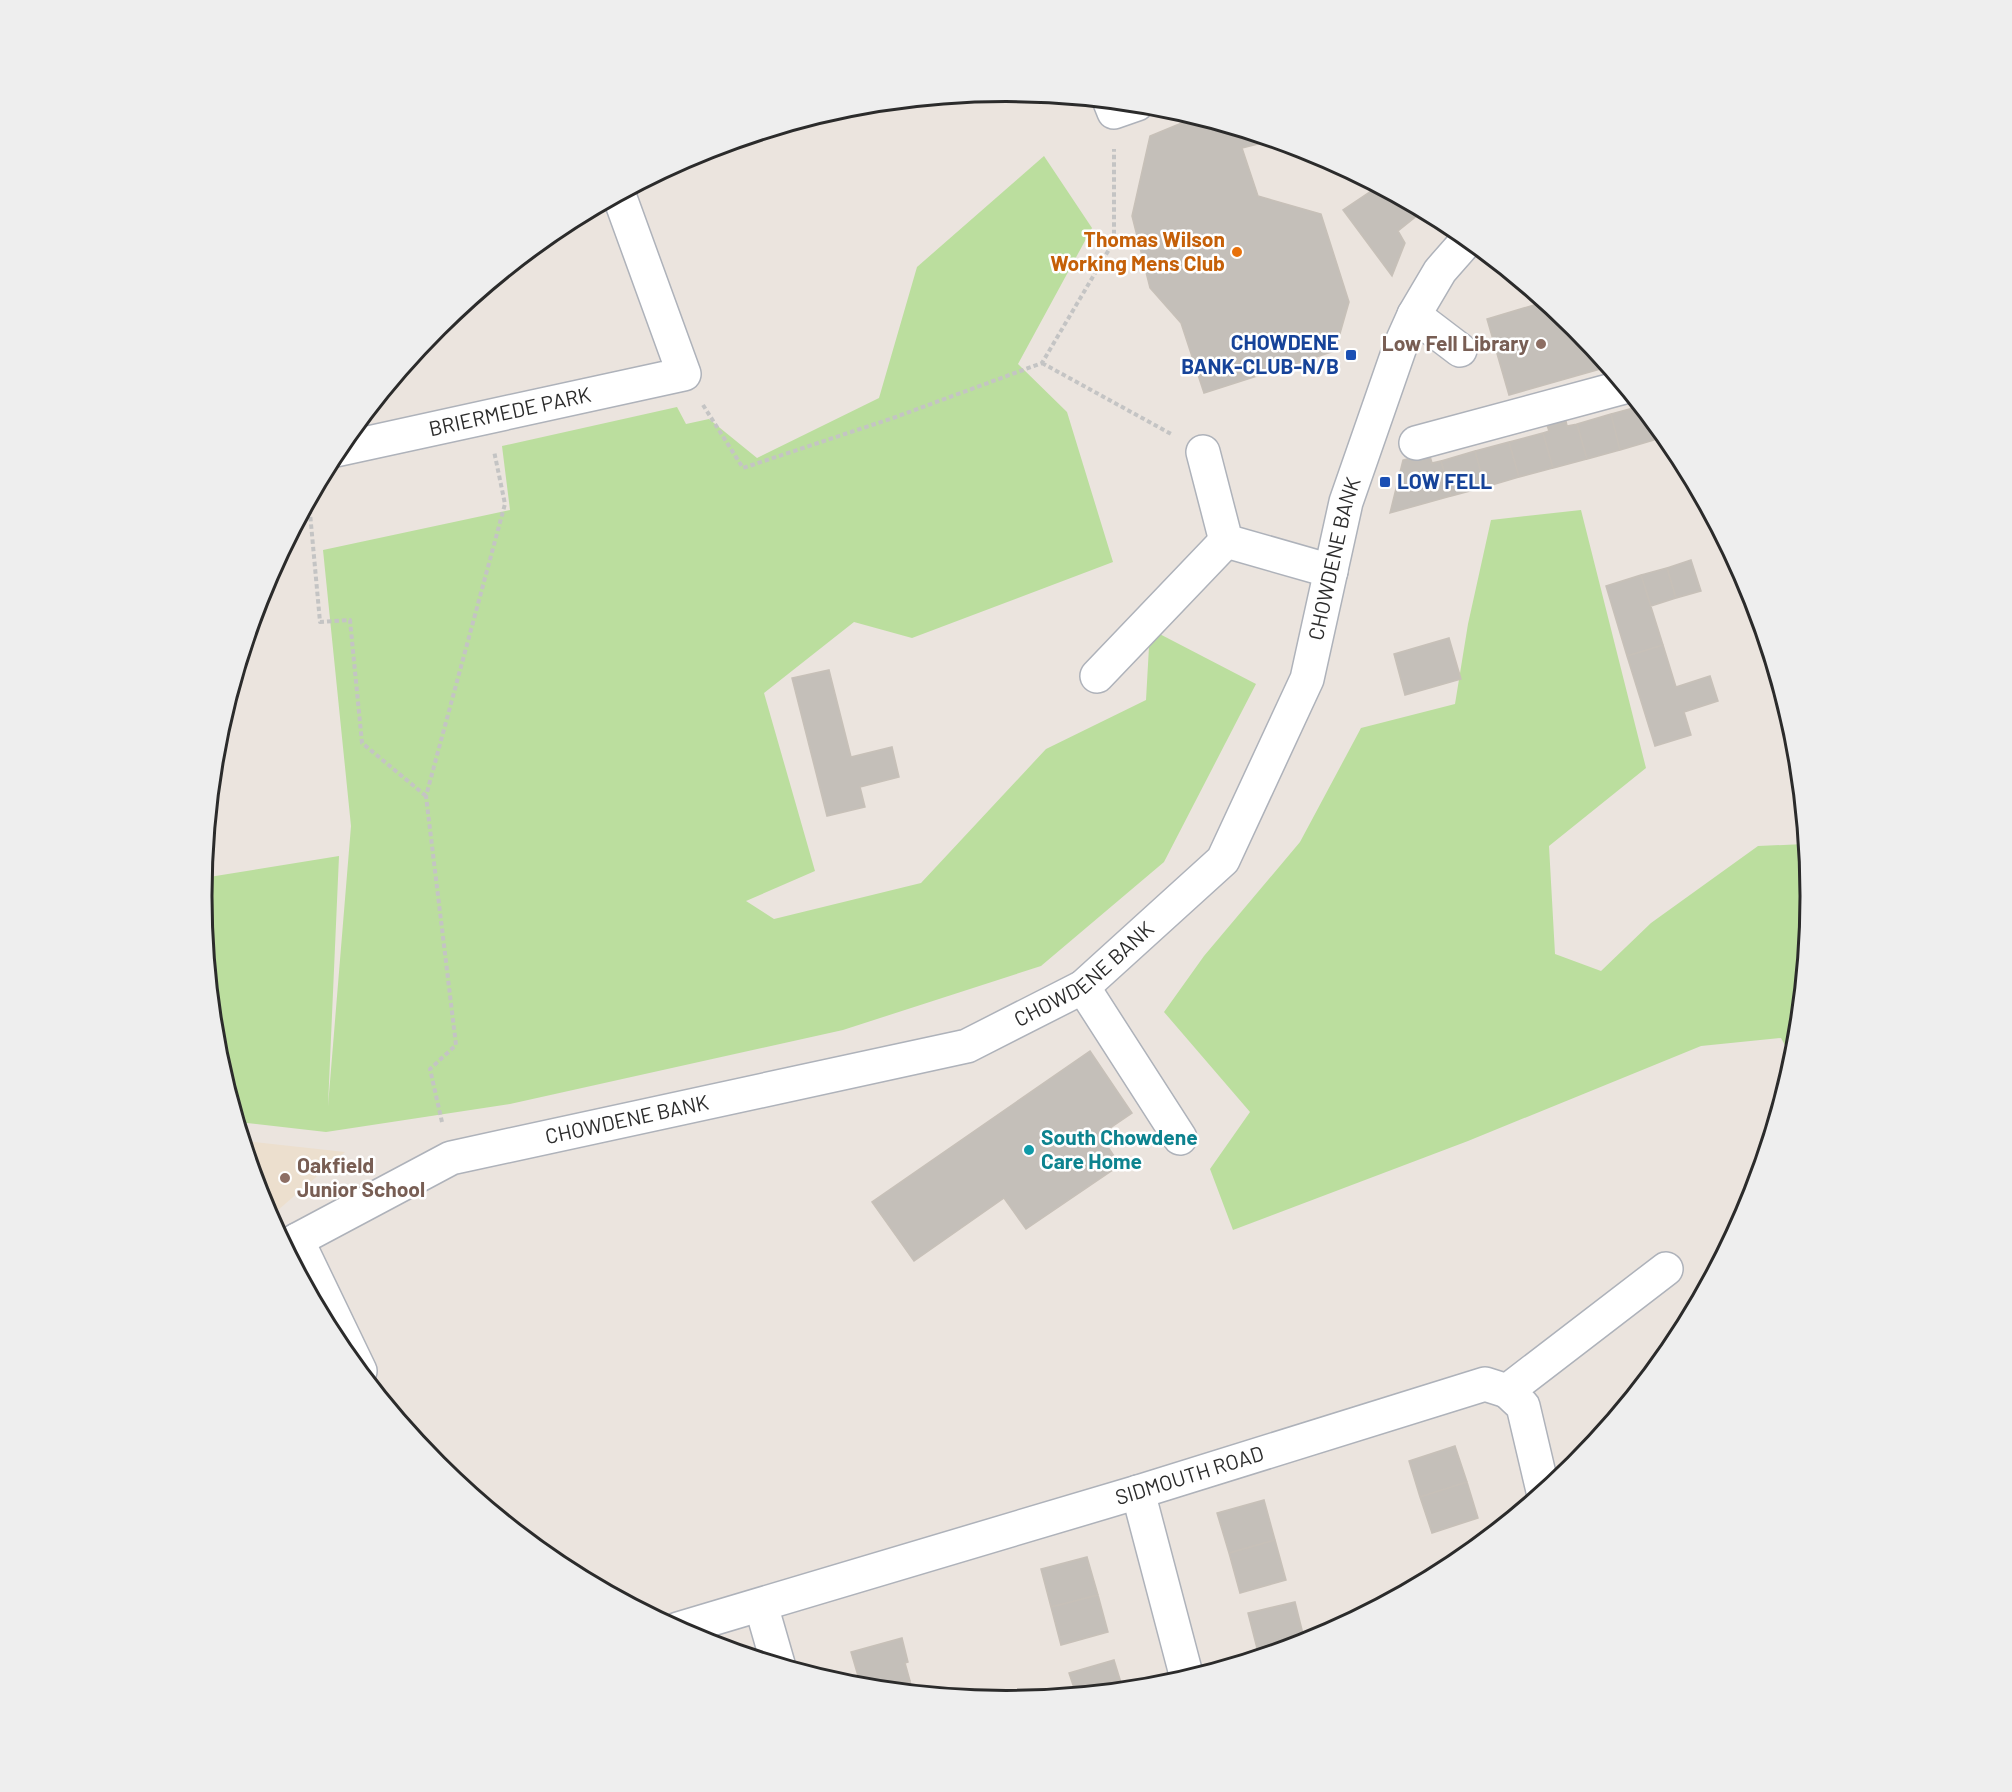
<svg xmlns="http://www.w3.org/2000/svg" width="2012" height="1792" viewBox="0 0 2012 1792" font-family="Barlow,sans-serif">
<rect width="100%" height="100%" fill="#ebe4de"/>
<!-- education -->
<path fill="#ecdfce" d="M244 1141 345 1152 270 1217 263 1204Z"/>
<!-- green -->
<path fill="#bbde9e" d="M1044 156 1092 228 1018 364 1067 412 1113 562 912 638 854 622 764 693 815 871 746 901 774 919 921 883 1046 749 1146 700 1150 629 1256 684 1164 862 1041 966 843 1030 510 1104 326 1132 238 1122 217 1053 202 896 203 878 339 856 328 1106 351 826 323 550 510 510 502 446 677 407 686 424 709 419 757 458 879 398 917 267Z
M1581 510 1646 768 1549 846 1555 954 1601 971 1651 923 1758 846 1805 844 1810 896 1793 1060 1781 1038 1701 1046 1468 1141 1233 1230 1210 1169 1250 1112 1164 1012 1204 956 1300 842 1361 728 1455 704 1468 624 1491 520Z"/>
<!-- building -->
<path fill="#c4bfb9" stroke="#c7c0b8" stroke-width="1.5" d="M1196 117 1265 138 1266 142 1242 148 1258 196 1321 214 1349 302 1335 351 1204 393 1181 323 1150 288 1132 216 1150 136Z
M1377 187 1423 211 1398 231 1405 243 1392 276 1343 210Z
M1544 302 1575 327 1602 360 1604 368 1509 395 1487 319Z
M1640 406 1647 415 1654 440 1620 450 1611 414Z
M1563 407 1567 426 1577 424 1587 459 1553 468 1543 433 1549 431 1543 413Z
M1611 414 1620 450 1587 459 1577 424Z
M1543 433 1553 468 1519 477 1509 442Z
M1509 442 1519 477 1485 487 1475 451Z
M1475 451 1485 487 1451 496 1441 461Z
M1429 453 1432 463 1441 461 1451 496 1390 513 1403 460Z
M1691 560 1701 591 1676 598 1667 568Z
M1667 568 1676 598 1651 606 1641 575Z
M1641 575 1663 645 1627 656 1606 586Z
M1449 638 1461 679 1405 695 1394 654Z
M1663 645 1676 687 1710 676 1718 701 1684 712 1691 735 1655 746 1627 656Z
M829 670 851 757 892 747 899 777 860 787 865 807 827 816 792 678Z
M1090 1051 1132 1113 1100 1135 1120 1165 1026 1229 1004 1198 914 1261 872 1202Z
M1455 1446 1467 1482 1420 1497 1409 1461Z
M1467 1482 1478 1518 1432 1533 1420 1497Z
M1264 1500 1275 1540 1229 1553 1217 1513Z
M1275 1540 1286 1580 1240 1593 1229 1553Z
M1466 1554 1453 1565 1443 1570 1441 1562Z
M1087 1557 1098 1595 1051 1607 1041 1569Z
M1098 1595 1108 1632 1061 1645 1051 1607Z
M1295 1602 1305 1642 1259 1656 1248 1613Z
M902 1638 908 1662 905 1663 910 1681 883 1688 861 1686 851 1652Z
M1114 1660 1123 1689 1076 1694 1069 1673Z
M910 1681 912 1691 883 1688Z"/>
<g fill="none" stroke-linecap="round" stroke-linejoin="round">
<defs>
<g id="minor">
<path d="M1110 102 1114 112 1137 104"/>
<path d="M1414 315 1460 350"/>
<path d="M1416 443 1624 387"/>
<path id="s1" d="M336 450 684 374 619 195"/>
<path d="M1203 452 1226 541 1331 571"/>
<path d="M1097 676 1226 541"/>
<path d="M1083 987 1180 1138"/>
<path d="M297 1240 360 1371"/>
<path id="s2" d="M287 1249 297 1240 451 1158 967 1046 1083 987 1223 860 1307 679 1346 502 1401 344 1414 315 1440 271 1468 239"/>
<path d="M1507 1391 1523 1406 1543 1491"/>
<path d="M1138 1492 1187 1678"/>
<path d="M761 1605 778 1664"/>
<path id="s3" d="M678 1629 1138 1492 1485 1384 1507 1391 1666 1269"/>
</g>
</defs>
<!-- minor casing -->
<use href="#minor" stroke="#aeb2ba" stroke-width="36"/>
<!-- path -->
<path stroke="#c4c4c4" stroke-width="4" stroke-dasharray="4.5 3" stroke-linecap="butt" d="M1042 363 1173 435
M703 405 743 468 893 418 1042 363 1114 241V149
M309 502 320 622 350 620 362 743 426 796
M442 1122 430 1069 456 1045 426 796 505 504 494 451"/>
<!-- minor -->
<use href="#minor" stroke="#fff" stroke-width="33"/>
</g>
<!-- markers -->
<circle fill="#e8710a" stroke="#fff" stroke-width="2" cx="1237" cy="252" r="6"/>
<g fill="#8d6e63" stroke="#fff" stroke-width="2">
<circle cx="1541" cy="344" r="6"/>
<circle cx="285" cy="1178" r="6"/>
</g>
<g fill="#1a4fb4" stroke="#fff" stroke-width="2">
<rect x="1345" y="349" width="12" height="12" rx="3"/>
<rect x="1379" y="476" width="12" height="12" rx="3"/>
</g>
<circle fill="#0f9aa8" stroke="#fff" stroke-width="2" cx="1029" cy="1150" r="6"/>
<g text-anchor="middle" stroke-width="5" stroke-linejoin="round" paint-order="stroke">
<!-- food labels -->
<g font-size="21" font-weight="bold" fill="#c56008" stroke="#fff" text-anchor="end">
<text x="1225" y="247">Thomas Wilson<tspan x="1225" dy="24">Working Mens Club</tspan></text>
</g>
<!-- transit labels -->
<g font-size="21" font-weight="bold" fill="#164399" stroke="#fff" text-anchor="end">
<text x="1339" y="350">CHOWDENE<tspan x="1339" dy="24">BANK-CLUB-N/B</tspan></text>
<text x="1397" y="489" text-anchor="start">LOW FELL</text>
</g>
<!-- education labels -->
<g font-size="21" font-weight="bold" fill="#785e54" stroke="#fff" text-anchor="end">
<text x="1529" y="351">Low Fell Library</text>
<text x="297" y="1173" text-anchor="start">Oakfield<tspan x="297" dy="24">Junior School</tspan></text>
</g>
<!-- street labels -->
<g font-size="21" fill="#2b2b2b" stroke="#fff">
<text dy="7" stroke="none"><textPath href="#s1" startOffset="178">BRIERMEDE PARK</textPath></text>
<text dy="7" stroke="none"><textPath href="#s2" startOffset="1358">CHOWDENE BANK</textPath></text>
<text dy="7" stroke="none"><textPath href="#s2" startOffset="854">CHOWDENE BANK</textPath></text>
<text dy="7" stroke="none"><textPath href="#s2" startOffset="368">CHOWDENE BANK</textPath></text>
<text dy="7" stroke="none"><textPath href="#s3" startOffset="534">SIDMOUTH ROAD</textPath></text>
</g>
<!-- culture labels -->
<g font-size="21" font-weight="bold" fill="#0d838f" stroke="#fff" text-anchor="start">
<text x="1041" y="1145">South Chowdene<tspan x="1041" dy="24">Care Home</tspan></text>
</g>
</g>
<!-- crop -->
<path d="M0 0H2012V1792H0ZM212 896a794 794 0 1 1 1588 0a794 794 0 1 1-1588 0Z" fill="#eee" fill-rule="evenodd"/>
<path fill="none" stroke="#2b2b2b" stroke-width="3" d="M212 896a794 794 0 1 1 1588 0a794 794 0 1 1-1588 0Z"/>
</svg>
